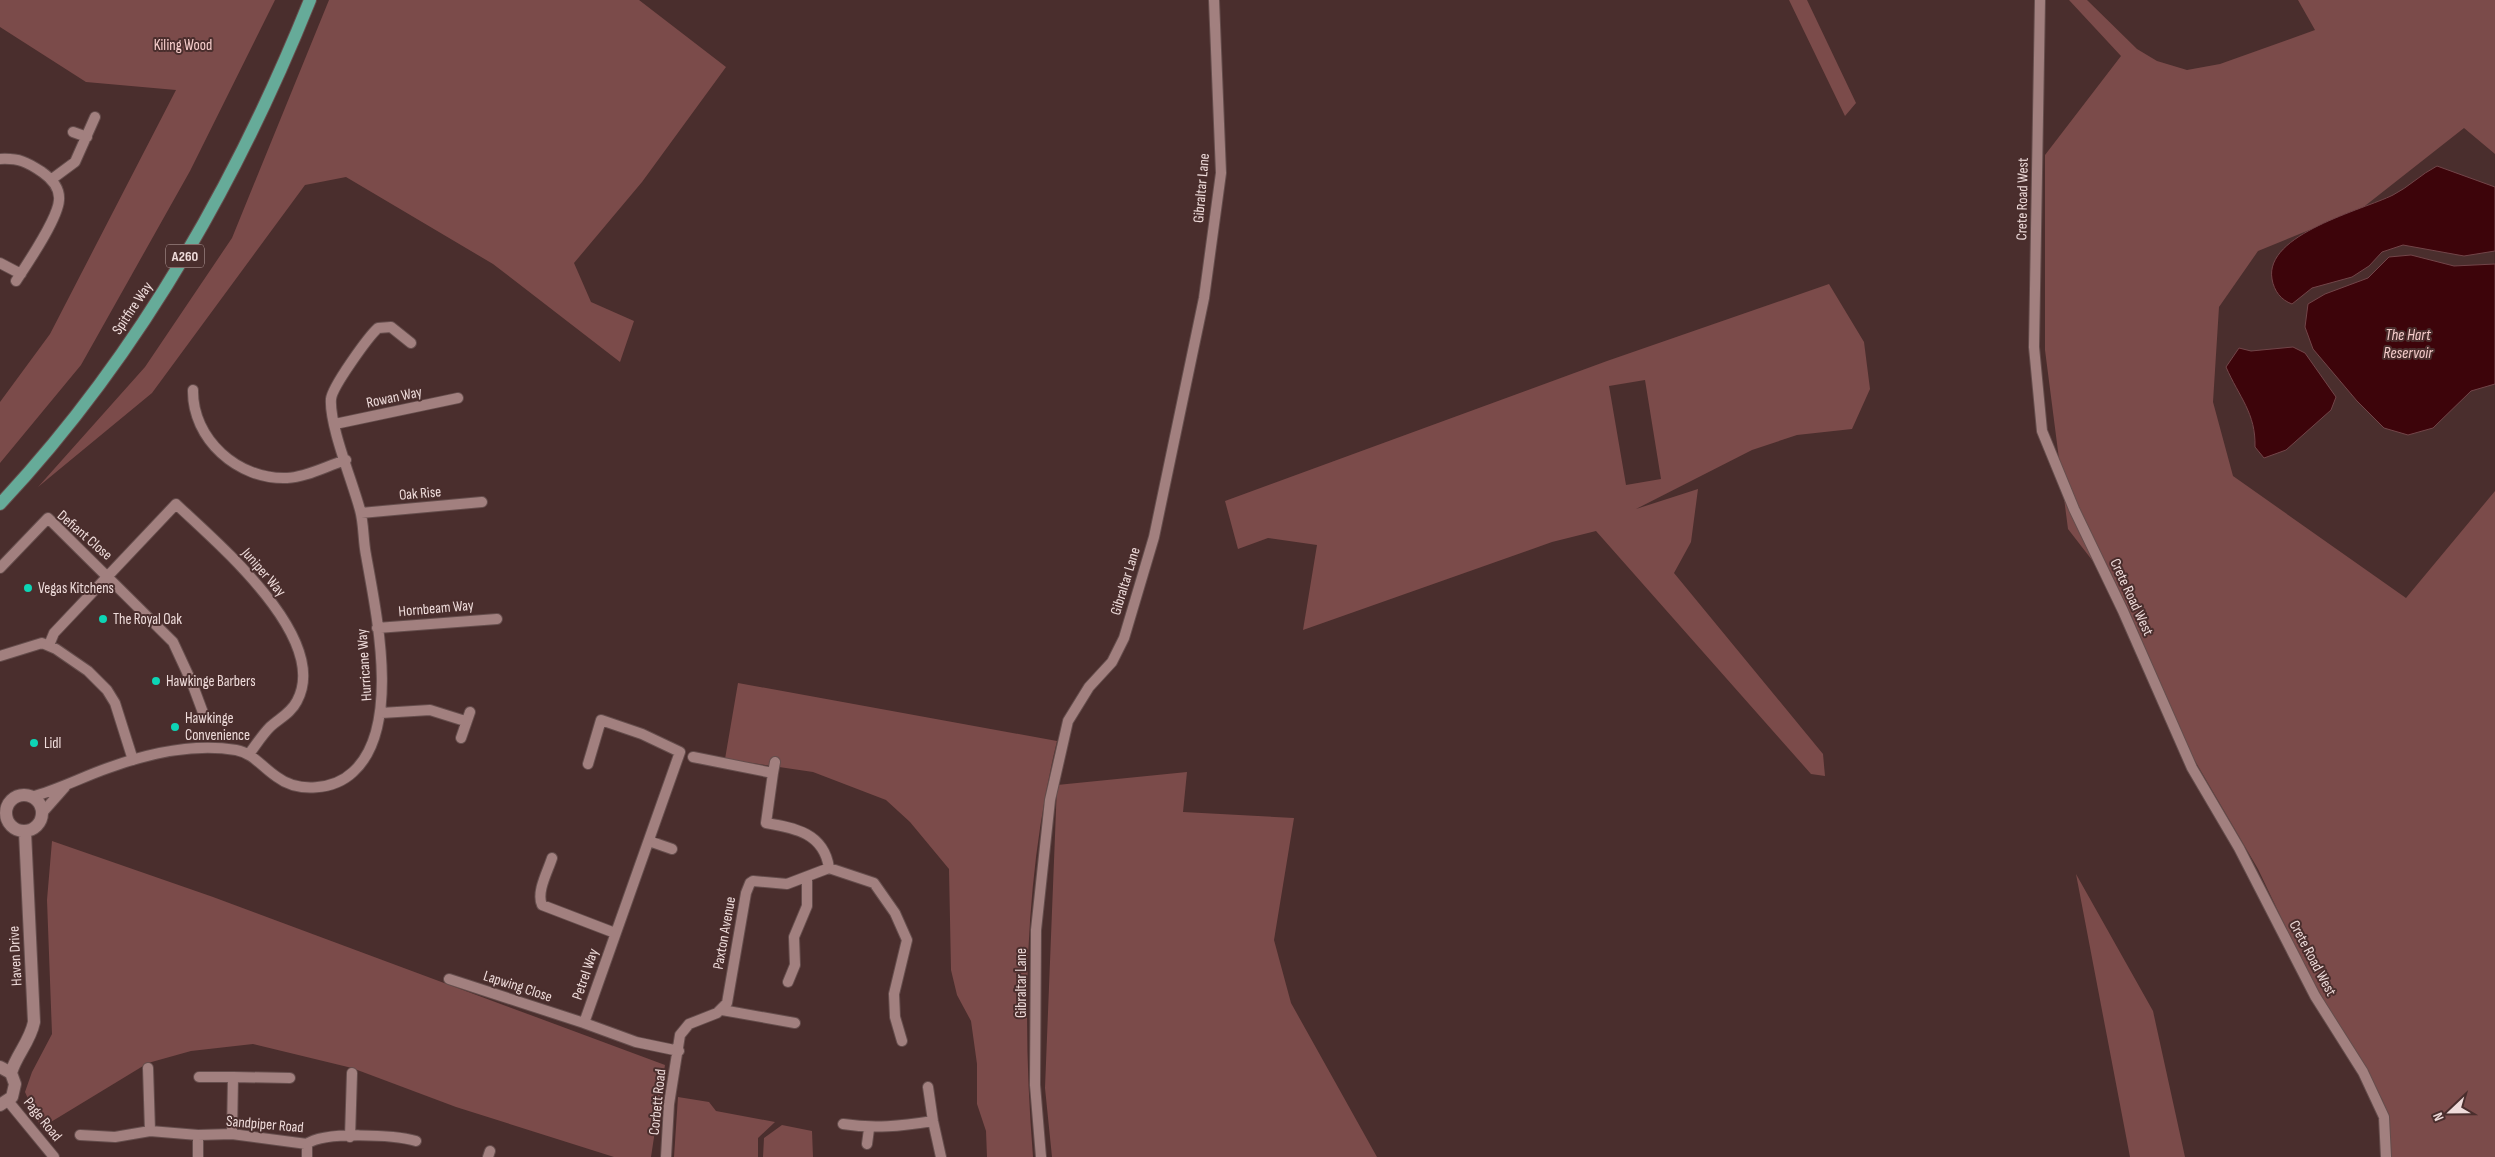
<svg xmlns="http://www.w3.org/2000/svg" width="2495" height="1157" viewBox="0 0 2495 1157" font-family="'Sofia Sans Condensed',sans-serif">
<rect width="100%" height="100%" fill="#4a2e2d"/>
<!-- green -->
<path fill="#7b4b4a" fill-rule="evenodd" d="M0 0H275L190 171 81 365 0 463V402L50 334 176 90 86 82 0 27Z
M329 0H639L726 67 642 182 574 263 591 302 634 321 620 362 493 264 346 177 305 185 152 393 38 487 145 367 232 238Z
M1789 0H1807L1856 103 1845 116Z
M2069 0H2087L2137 49 2157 61 2187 70 2220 64 2315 30 2298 0H2495V154L2464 128 2361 209 2258 251 2219 307 2213 402 2233 476 2406 598 2495 491V1157H2390V1124L2382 1099 2317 993 2258 869 2191 754 2126 604 2068 529 2045 350V155L2121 56Z
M1829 284 1864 342 1870 389 1852 429 1797 435 1752 450 1636 509 1698 489 1691 542 1674 573 1823 754 1825 776 1811 774 1596 531 1552 542 1303 630 1317 545 1268 538 1238 549 1225 501 1607 361ZM1645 380 1661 479 1626 485 1609 386Z
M738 683 1057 741C1024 876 1022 1019 1033 1157H987L986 1131 977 1104V1064L971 1021 957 995 951 970 949 869 910 822 886 800 813 772 725 759Z
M1187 772 1183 812 1294 818 1274 940 1291 1003 1377 1157H1052L1045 1088 1057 785Z
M52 841 213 897 665 1065 651 1157H614L456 1107 352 1068 253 1044 191 1051 148 1063 41 1128 25 1092 32 1072 52 1034 47 900Z
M2076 874 2153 1011 2185 1157H2130Z
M678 1097 709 1102 716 1111 775 1122 758 1138V1157H674Z
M782 1125 812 1131 813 1157H763L764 1138Z"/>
<!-- water -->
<path fill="#3d040a" stroke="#724549" d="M2437 166 2495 187V251L2464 256 2403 245 2382 252 2369 266 2352 277 2312 288 2292 304C2281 300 2274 291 2272 279 2264 234 2363 210 2393 195 2409 187 2421 174 2437 166Z
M2411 255 2454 266 2495 264V384L2471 391 2433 428 2408 435 2384 428 2357 401 2313 349 2305 327 2308 304 2325 294 2368 278 2389 257Z
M2293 347 2305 353 2336 397 2331 410 2286 450 2264 458 2255 447C2256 413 2239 397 2226 367L2239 348 2251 351Z"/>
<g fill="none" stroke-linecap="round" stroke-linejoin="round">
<defs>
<path id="street" d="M2040 0 2034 347 2042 431 2074 509 2123 611 2192 768 2239 848 2315 996 2363 1072 2384 1117 2386 1157
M73 132 87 137
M0 159C19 158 27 162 42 172 52 179 60 188 59 200 58 219 27 264 16 281
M52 179 75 162 95 117
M0 263 21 274
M193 390C192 439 238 480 287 478 307 477 326 466 346 460
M335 424 458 398
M361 513 482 502
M0 568 48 518 173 642 192 683 205 718
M377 628 497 619
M49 645 54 633 176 504C216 542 331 638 297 701 291 713 280 718 270 727 262 735 256 745 249 754
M0 656 42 643 56 649 88 671 107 690 115 703 133 760
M381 713 430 710 465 721
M461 738 470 712
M693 757 773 773 766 823C795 828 824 833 829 868
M588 764 601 720 642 734 680 752 584 1023 636 1042 679 1051
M773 773 775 762
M31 797C58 790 82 777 108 768 149 753 193 743 236 750 253 753 263 768 277 777 298 793 334 790 353 772 402 728 376 612 366 555 363 540 364 524 360 510 353 483 329 425 331 399 332 387 368 337 378 328L391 327 411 343
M42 813 65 787
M649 841 672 849
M552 858C548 871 536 892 542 905L615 933
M449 979 584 1023
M788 982 795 965 794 937 807 906V878
M722 1010 795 1023
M148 1068 150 1131
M199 1077H233L232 1134
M233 1077 290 1078
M928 1087 933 1121 941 1157
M8 1101 54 1157
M843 1124C874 1129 901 1126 933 1121
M80 1135 115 1137 150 1131 198 1135
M350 1137 352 1073
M307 1144V1157
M867 1144 869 1129
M198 1157V1135L232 1134 307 1144C324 1131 395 1135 416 1141
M488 1157 490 1151
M666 1157 669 1104 680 1035 689 1024 717 1013 727 1003 746 893 750 883 753 881 787 884 829 868 874 883 895 913 907 940 894 994 895 1017 902 1041
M1041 1157 1035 1085 1036 930 1050 800 1068 721 1089 687 1112 662 1124 638 1154 537 1204 298 1221 173 1214 0"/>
<path id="secondary" d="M6 813a18 18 0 1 1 36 0a18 18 0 1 1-36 0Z
M0 1067 11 1073 15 1084 12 1097 0 1105
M11 1073C16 1055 30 1042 34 1022L25 832"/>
<path id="primary" d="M0 504C136 359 236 184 310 0"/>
</defs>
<!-- street casing -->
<use href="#street" stroke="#654d4c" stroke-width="12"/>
<!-- secondary casing -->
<use href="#secondary" stroke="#654d4c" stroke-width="14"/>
<!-- primary casing -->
<use href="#primary" stroke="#654d4c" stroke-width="14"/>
<!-- street -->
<use href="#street" stroke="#a2807f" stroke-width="10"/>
<!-- secondary -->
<use href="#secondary" stroke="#a2807f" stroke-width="12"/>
<!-- primary -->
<use href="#primary" stroke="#66ab99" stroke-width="12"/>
</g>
<!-- markers -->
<g fill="#0dd5b5" stroke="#4a2e2d" stroke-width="2">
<circle cx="28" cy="588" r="5"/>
<circle cx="103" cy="619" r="5"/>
<circle cx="156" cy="681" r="5"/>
<circle cx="175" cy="727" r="5"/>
<circle cx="34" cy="743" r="5"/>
</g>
<g text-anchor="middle" stroke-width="4" stroke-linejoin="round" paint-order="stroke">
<!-- shield labels -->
<rect fill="#4a2e2d" stroke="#bea8a7" stroke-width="1" x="166" y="244.5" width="38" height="23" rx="4"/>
<g font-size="14" font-weight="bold" fill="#efdcdb">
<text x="185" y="261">A260</text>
</g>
<!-- park labels -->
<g font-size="15" fill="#f9d0ce" stroke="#4a2e2d">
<text x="183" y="50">Kiling Wood</text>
</g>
<!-- street labels -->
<g font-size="15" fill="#efdcdb" stroke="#4a2e2d">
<text transform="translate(1201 188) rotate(-85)" y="5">Gibraltar Lane</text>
<text transform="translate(2022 199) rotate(-89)" y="5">Crete Road West</text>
<text transform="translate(132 308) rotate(-56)" y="5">Spitfire Way</text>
<text transform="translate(394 397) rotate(-12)" y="5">Rowan Way</text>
<text transform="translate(420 493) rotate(-5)" y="5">Oak Rise</text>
<text transform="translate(85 535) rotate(41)" y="5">Defiant Close</text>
<text transform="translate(264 572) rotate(49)" y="5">Juniper Way</text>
<text transform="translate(1125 581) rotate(-73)" y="5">Gibraltar Lane</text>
<text transform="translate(2132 597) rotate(65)" y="5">Crete Road West</text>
<text transform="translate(436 608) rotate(-5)" y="5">Hornbeam Way</text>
<text transform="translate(364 665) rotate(-94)" y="5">Hurricane Way</text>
<text transform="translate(724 933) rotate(-80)" y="5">Paxton Avenue</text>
<text transform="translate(15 956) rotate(-93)" y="5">Haven Drive</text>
<text transform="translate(2313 958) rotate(62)" y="5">Crete Road West</text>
<text transform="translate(585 974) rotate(-71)" y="5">Petrel Way</text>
<text transform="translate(1021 983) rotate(-90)" y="5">Gibraltar Lane</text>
<text transform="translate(518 986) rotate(18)" y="5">Lapwing Close</text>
<text transform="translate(657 1102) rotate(-84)" y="5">Corbett Road</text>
<text transform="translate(43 1119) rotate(51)" y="5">Page Road</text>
<text transform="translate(265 1124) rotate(5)" y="5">Sandpiper Road</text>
</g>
<!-- poi labels -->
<g font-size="15" fill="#efdcdb" stroke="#4a2e2d" text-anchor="start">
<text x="38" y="593">Vegas Kitchens</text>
<text x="113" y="624">The Royal Oak</text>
<text x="166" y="686">Hawkinge Barbers</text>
<text x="185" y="723">Hawkinge<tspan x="185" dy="17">Convenience</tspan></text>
<text x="44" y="748">Lidl</text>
</g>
<!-- water labels -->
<g font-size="16" font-style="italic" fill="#f6cdcb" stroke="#4a2e2d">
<text x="2408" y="340">The Hart<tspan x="2408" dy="18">Reservoir</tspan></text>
</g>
</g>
<!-- north arrow -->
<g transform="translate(2450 1112) rotate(248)" stroke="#4a2e2d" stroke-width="4" paint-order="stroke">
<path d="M0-4L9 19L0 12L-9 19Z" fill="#efdcdb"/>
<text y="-8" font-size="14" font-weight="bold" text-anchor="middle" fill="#efdcdb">N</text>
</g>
</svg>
